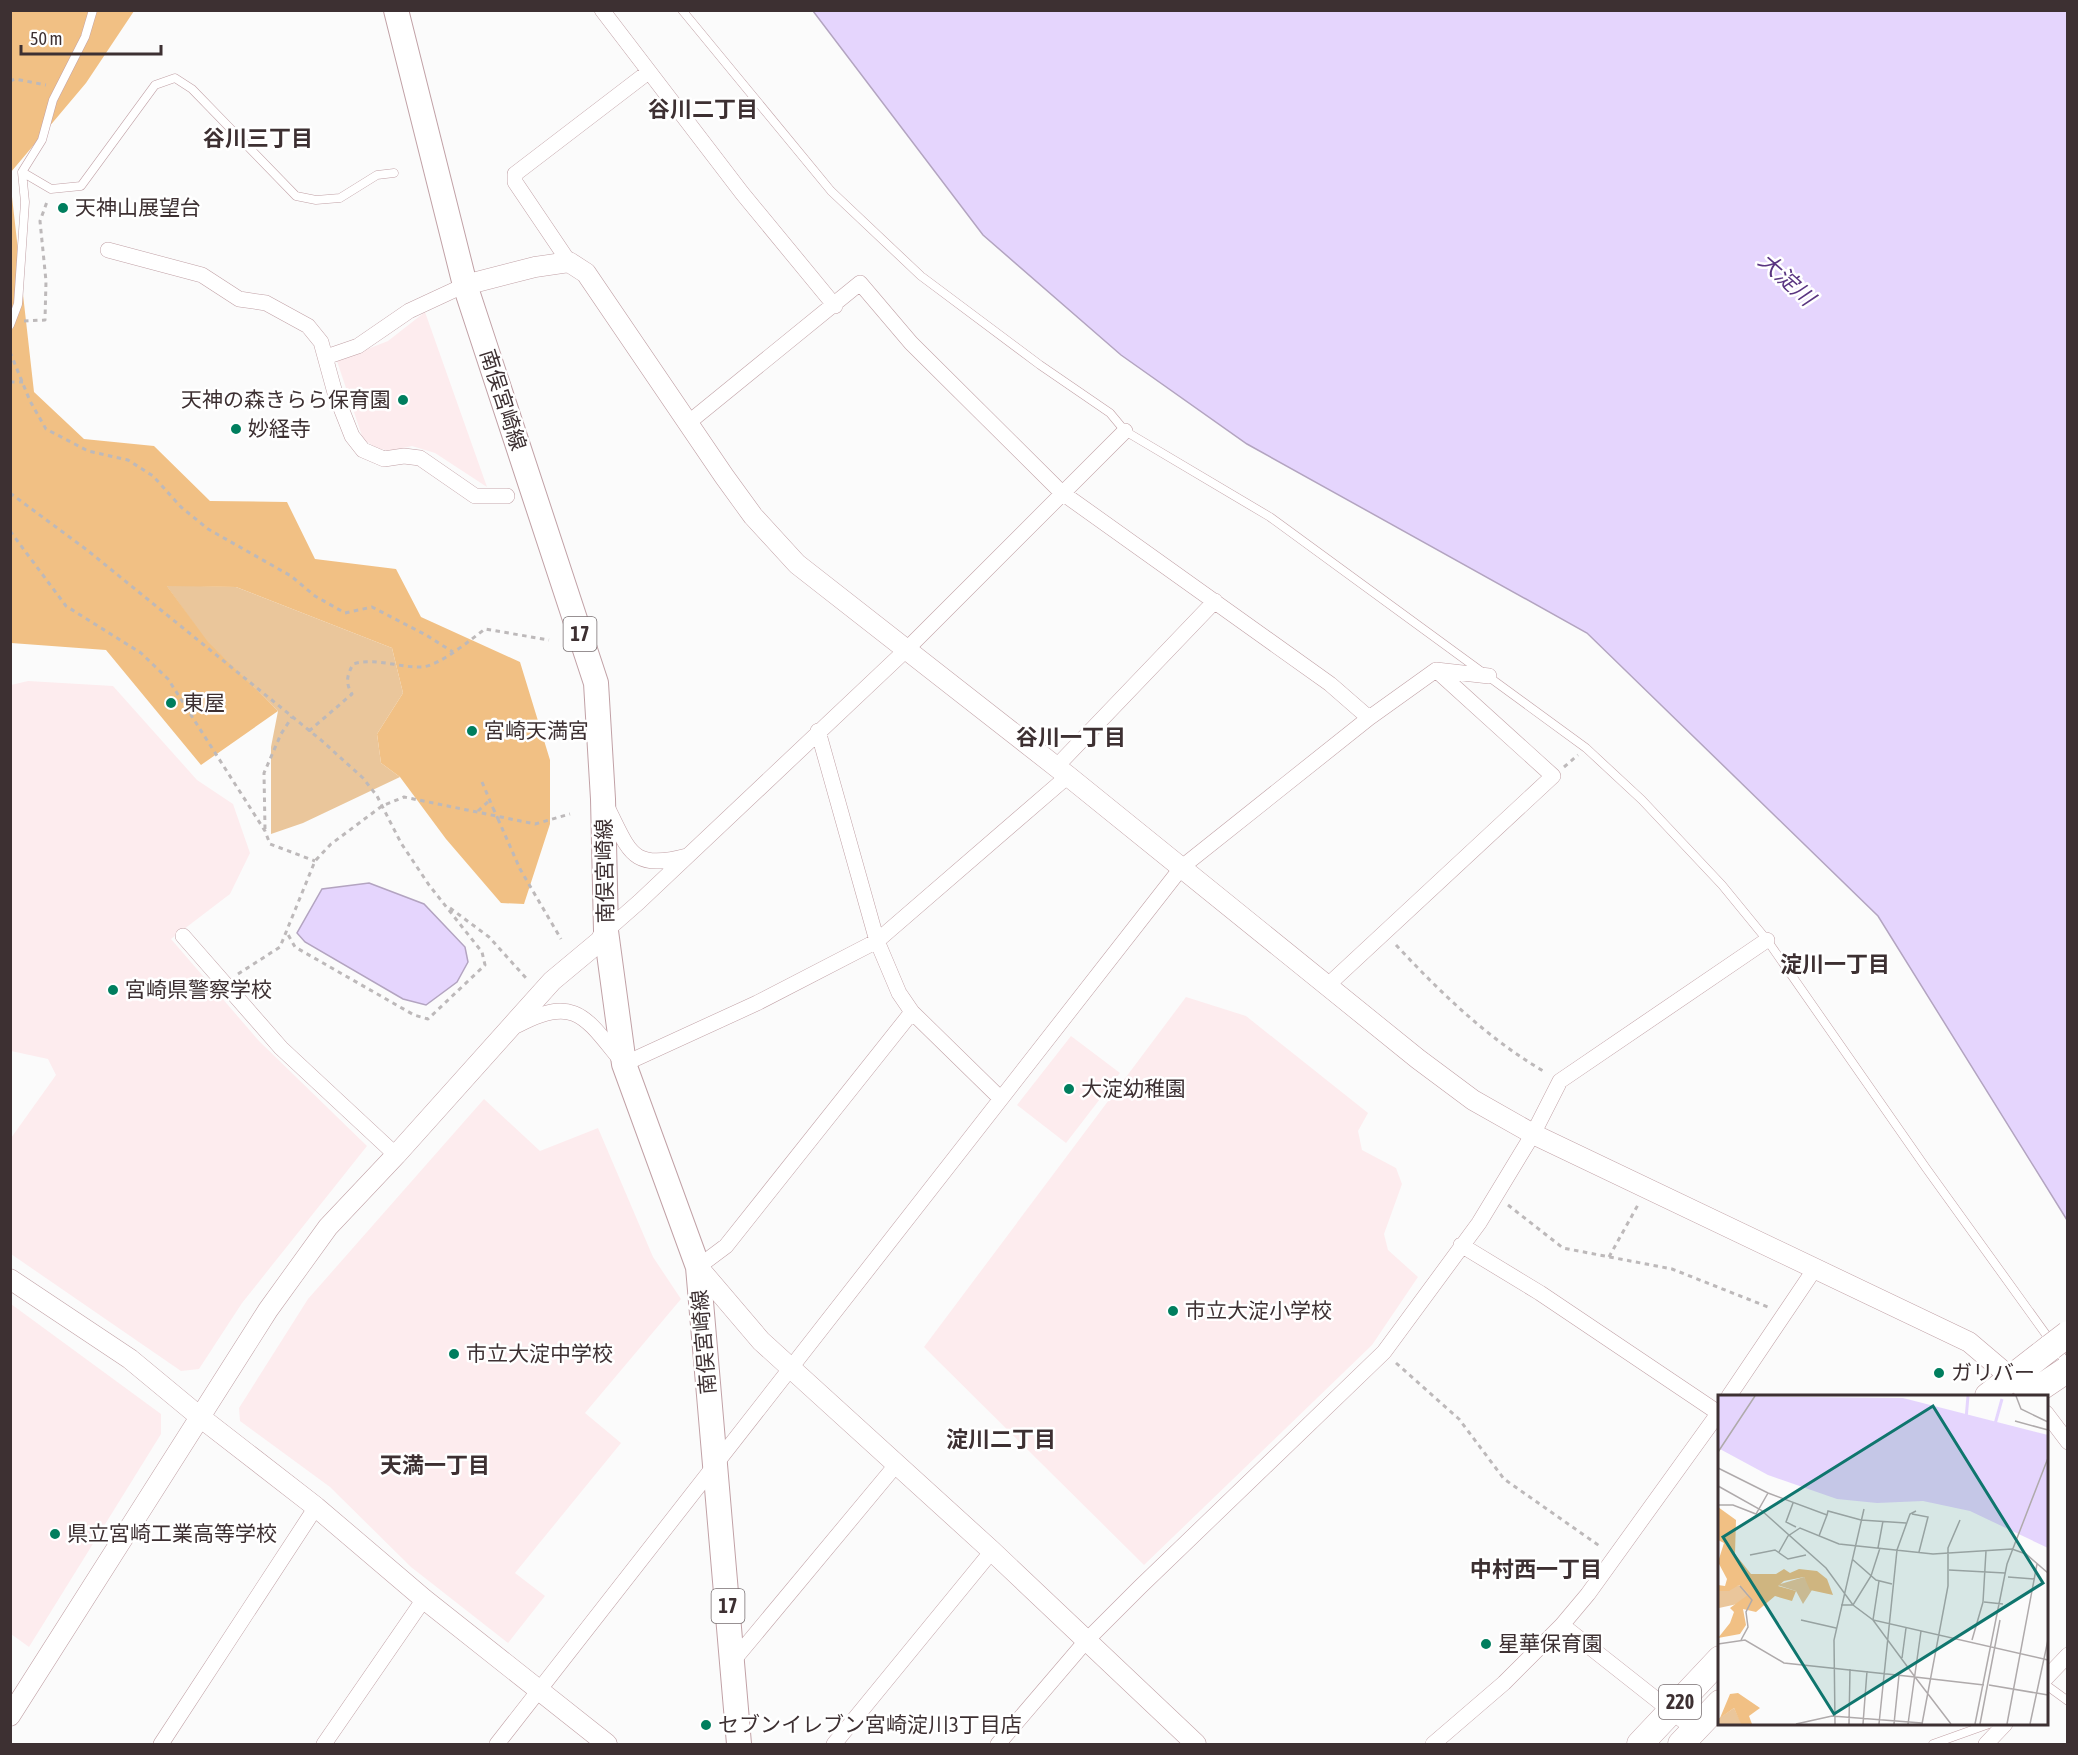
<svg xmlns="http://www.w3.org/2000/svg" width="2078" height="1755" viewBox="0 0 2078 1755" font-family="'Asap Condensed','Noto Sans JP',sans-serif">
<rect width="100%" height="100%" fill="#fbfbfb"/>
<!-- built -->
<path fill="#fdecee" d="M425 312 487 487 435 453 412 446 390 451 376 448 363 439 337 361 388 341Z
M28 681 113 686 197 780 233 804 250 853 230 894 171 939 259 1041 367 1146 242 1303 199 1369 181 1371 11 1254V1138L56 1075 48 1059 11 1051V685Z
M1186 997 1246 1016 1368 1113 1358 1131 1362 1150 1396 1168 1402 1184 1384 1234 1388 1250 1418 1277 1372 1345 1144 1565 924 1347Z
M1071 1036 1120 1073 1066 1143 1017 1105Z
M484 1099 540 1151 598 1128 653 1257 681 1299 585 1413 621 1443 515 1573 545 1596 508 1643 411 1567 330 1487 240 1421 239 1408 308 1299Z
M11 1304 161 1414V1434L29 1647 11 1634Z"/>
<!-- green -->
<path fill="#eac69b" d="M166 585 236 587 392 648 403 693 377 734 381 763 400 777 303 823 271 834V747L278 711 207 642Z"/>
<!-- forest -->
<path fill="#f1c084" d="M11 11H134L86 83 11 172Z
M10 179 34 392 84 439 154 446 210 501 287 502 315 559 396 569 421 617 520 662 550 760V824L524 904 501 903 446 839 400 777 381 763 377 734 403 693 392 648 236 587 167 586 208 642 278 711 201 765 106 650 11 643Z"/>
<!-- water -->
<path fill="#e5d5fd" stroke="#b3a4c0" stroke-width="1.5" d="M813 11H2067V1220L1878 916 1587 633 1247 444 1121 355 983 235Z
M369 883 424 904 465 947 468 962 457 982 426 1005 403 999 305 942 297 933 322 889Z"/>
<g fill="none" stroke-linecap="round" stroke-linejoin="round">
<defs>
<path id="service" d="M682 10 831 191 921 276 1040 365 1110 413 1125 431 1270 517 1586 748 1642 800 1722 885 1767 940 1926 1168 2068 1365
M22 172 51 189 81 186 155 85 175 78 192 89 296 196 316 200 340 198 377 175 394 173
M10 325 18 304 25 202 22 172 42 140 53 100 85 37 93 10
M2046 1685 2068 1701
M1933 1744 1989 1724"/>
<path id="minor" d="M602 10 742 193 835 306
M108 250 202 275 239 299 266 303 308 326 321 342 335 393 352 436 363 450 384 459 404 456 420 458 475 496H507
M569 262 515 182V174L647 73
M326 357 358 346 409 311 465 285
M688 423 860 283 911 343 1061 492 1330 684 1369 718
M818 731 877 941 899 993 912 1012 1001 1099
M1056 767 1215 601
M607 807C630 852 631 871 687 856
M606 931 639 902 907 649 1125 431
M183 936 281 1048 396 1155
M1328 985 1553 776 1436 670
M518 1025C577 993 587 1020 624 1064L757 1003 877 941 1068 776
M1461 1245 1540 1293 1720 1414
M698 1267 726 1246 912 1012
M1729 1396 1814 1270
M2046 1413 2068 1442
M1562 1625 1695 1730
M733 1661 896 1465
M2046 1678 2068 1655
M161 1744 316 1507
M324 1744 424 1599
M497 1744 1182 867 1369 718 1436 670 1489 676
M834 1744 992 1551
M998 1744 1086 1641 1140 1587 1384 1352 1479 1223 1533 1134 1560 1081 1767 940
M1433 1744 1504 1683 1562 1625 1588 1594 1720 1411
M1986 1744 2005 1724"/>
<path id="tertiary" d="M465 285 535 267 569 262 586 273 724 476 753 516 797 564 1068 776 1418 1059 1473 1100 1533 1134 1969 1342 2022 1387
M698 1267 761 1341 992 1551 1196 1744
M10 1279 130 1359 200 1417 316 1507 424 1599 607 1744
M10 1716 268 1310 328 1227 396 1155 552 981 600 941 606 931"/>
<path id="primary" d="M396 10 465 285 596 683 603 799 606 931 624 1064 698 1267 739 1744"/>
<path id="trunk" d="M1988 1396 2051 1347
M2028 1396 2068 1369
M1640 1744 1720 1659
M1681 1744 1720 1703"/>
</defs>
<!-- service casing -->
<use href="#service" stroke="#c1a1a6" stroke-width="9"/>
<!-- minor casing -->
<use href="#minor" stroke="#c1a1a6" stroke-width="16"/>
<!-- tertiary casing -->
<use href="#tertiary" stroke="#c1a1a6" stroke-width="21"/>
<!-- primary casing -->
<use href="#primary" stroke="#c1a1a6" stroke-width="26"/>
<!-- trunk casing -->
<use href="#trunk" stroke="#c1a1a6" stroke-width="27"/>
<!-- path -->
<path stroke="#bdb9ba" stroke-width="3" stroke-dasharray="4.5 4.5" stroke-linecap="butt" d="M10 81 15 79 46 85
M24 321 45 320 46 281 40 221 48 199
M10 352 30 401 46 429 88 451 128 460 153 476 181 507 208 529 291 576 315 596 345 613 372 607 426 635 453 652
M10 382H23
M10 493 87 550 321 740 363 778 377 796 401 843 429 885 482 952 485 965 428 1019 414 1015 295 947 286 931
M10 531 66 606 141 653 168 679 265 831 270 844 315 861
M309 731 352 694C345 682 347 676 353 664 376 657 399 668 422 667 441 665 470 640 485 629L549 640
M1564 767 1578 755
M482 782 493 808
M478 811 490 800
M498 819 520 869 561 939
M265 829 264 773 281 734 292 717
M450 908 489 937 526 978
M1396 945C1441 993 1488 1039 1545 1072
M238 974 280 947 315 861 331 844 382 806 404 797 535 824 570 814
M1508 1205 1563 1248 1672 1269 1768 1307
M1609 1257 1639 1203
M1396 1363 1459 1419 1504 1479 1601 1547"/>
<!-- service -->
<use href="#service" stroke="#fff" stroke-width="8"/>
<!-- minor -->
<use href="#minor" stroke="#fff" stroke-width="15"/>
<!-- tertiary -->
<use href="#tertiary" stroke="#fff" stroke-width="20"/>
<!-- primary -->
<use href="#primary" stroke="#fff" stroke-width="24"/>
<!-- trunk -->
<use href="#trunk" stroke="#fff" stroke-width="26"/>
<defs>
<path id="trunk-bridge" d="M2051 1347 2068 1334"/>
</defs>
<!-- trunk-bridge casing -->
<use href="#trunk-bridge" stroke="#c1a1a6" stroke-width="27" stroke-linecap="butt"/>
<!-- path-bridge -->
<path stroke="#bdb9ba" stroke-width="3" stroke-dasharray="4.5 4.5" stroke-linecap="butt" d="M493 808 498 819"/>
<!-- trunk-bridge -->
<use href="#trunk-bridge" stroke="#fff" stroke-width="26"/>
</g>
<!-- markers -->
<g fill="#007e5e" stroke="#fff" stroke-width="2">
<circle cx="63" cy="208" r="6"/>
<circle cx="403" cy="400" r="6"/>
<circle cx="236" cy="429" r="6"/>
<circle cx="171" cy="703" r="6"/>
<circle cx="472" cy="731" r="6"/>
<circle cx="113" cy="990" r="6"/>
<circle cx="1069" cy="1089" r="6"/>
<circle cx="1173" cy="1311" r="6"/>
<circle cx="454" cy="1354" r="6"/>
<circle cx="1939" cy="1373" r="6"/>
<circle cx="55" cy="1534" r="6"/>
<circle cx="1486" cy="1644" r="6"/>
<circle cx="706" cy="1725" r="6"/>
</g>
<g text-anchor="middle" stroke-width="5" stroke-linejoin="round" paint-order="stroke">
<!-- shield labels -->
<g fill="#fff" stroke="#776e70" stroke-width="1.5">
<rect x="563.5" y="617" width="33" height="34" rx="4.5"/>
<rect x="711.5" y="1589" width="33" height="34" rx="4.5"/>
<rect x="1659" y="1685" width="42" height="34" rx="4.5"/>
</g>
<g font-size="20" font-weight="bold" fill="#3d3032">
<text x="580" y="641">17</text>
<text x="728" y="1613">17</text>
<text x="1680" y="1709">220</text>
</g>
<!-- poi labels -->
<g font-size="21" fill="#3d3032" stroke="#fff" text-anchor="start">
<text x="75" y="215">天神山展望台</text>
<text x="391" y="407" text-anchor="end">天神の森きらら保育園</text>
<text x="248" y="436">妙経寺</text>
<text x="183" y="710">東屋</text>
<text x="484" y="738">宮崎天満宮</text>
<text x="125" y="997">宮崎県警察学校</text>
<text x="1081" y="1096">大淀幼稚園</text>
<text x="1185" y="1318">市立大淀小学校</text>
<text x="466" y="1361">市立大淀中学校</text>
<text x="1951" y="1380">ガリバー</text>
<text x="67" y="1541">県立宮崎工業高等学校</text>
<text x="1498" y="1651">星華保育園</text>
<text x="718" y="1732">セブンイレブン宮崎淀川3丁目店</text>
</g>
<!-- street labels -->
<g font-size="21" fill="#3d3032" stroke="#fff">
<text transform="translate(503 400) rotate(72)" y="7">南俣宮崎線</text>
<text transform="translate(605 871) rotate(-91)" y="7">南俣宮崎線</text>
<text transform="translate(704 1342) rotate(-95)" y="7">南俣宮崎線</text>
</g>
<!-- neighbourhood labels -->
<g font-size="22" font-weight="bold" fill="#3d3032" stroke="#fff">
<text x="703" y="117">谷川二丁目</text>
<text x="258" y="146">谷川三丁目</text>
<text x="1071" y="745">谷川一丁目</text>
<text x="1835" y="972">淀川一丁目</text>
<text x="1001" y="1447">淀川二丁目</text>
<text x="435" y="1473">天満一丁目</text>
<text x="1536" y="1577">中村西一丁目</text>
</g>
<!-- water labels -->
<g font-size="22" font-style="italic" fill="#5a3581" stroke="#fff">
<text transform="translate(1787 279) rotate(42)" y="8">大淀川</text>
</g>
</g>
<!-- overview -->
<g transform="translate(1718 1395)">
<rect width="330" height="330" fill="#fbfbfb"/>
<path d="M86 182 94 195 85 209 78 196 59 190ZM21 190 32 199 24 208 1 213 0 196ZM16 313 24 329H0V324Z" fill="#eac69b"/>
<path d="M0 112 18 125 17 159 33 179H58L66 174 72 178 81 174 99 176 109 184 115 200 92 195 86 182 66 186 60 191 78 196 74 206 57 201 38 217 25 214 28 230 22 239 0 243 12 228 16 217 12 213 31 199 21 190 11 196H0V190L7 191 9 184 0 167 6 148 0 145ZM20 298 42 313 31 321 34 329H23L16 313 2 323 12 299Z" fill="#f1c084"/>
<path d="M0 1 185 3 330 40V153L252 116 205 106 159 108 119 104 50 80 0 53Z" fill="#e5d5fd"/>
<path fill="none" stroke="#e5d5fd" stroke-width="3" d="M248 24 250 1M277 29 284 4"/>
<path fill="none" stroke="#afaaab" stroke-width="1.5" d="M298 1 303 14 330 27M297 26 330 35M0 57 37 1M0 73 50 98 109 120 110 116 143 125 188 128M0 91 43 115 108 173 135 210 155 225 197 282 266 290M75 108 68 127 78 132M0 110H15L38 119 50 98M194 119 210 122 201 157M101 141 109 120M160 153 165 126M61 157 70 141 82 133 121 149 215 159 294 154 308 159 330 178M32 160 57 155 70 164 88 160M134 164 158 185 174 189M231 175 287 178M290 182 317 184M161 186 155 225 330 265M22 191 34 205 28 217 30 232 23 245M266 207 285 209M123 210H135L153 181 162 153M83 225 118 233M254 245 265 207 268 156M0 249 27 245 66 268 197 282 233 329M184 263 188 233M271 290 330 300M78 329 114 321 204 328M117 329 116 245 146 114M131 329 132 274M145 329 149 276M161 329 179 155 192 119 198 116M176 329 181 280M190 329 203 236M204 329 230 191V153L242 125M257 329 289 169 330 63M262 329 282 225M289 329 319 169M312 329 330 245"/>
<path fill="#0f766e" fill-opacity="0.15" stroke="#0f766e" stroke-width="3" d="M215 11 325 188 116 319 5 142Z"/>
<rect width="330" height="330" fill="none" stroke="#3d3032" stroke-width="3"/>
</g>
<!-- border -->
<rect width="2078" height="1755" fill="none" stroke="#3d3032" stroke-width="24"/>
<!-- scale -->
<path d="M21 45v9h140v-9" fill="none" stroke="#3d3032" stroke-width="3"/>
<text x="30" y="45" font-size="18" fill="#3d3032" stroke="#ffffff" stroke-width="4.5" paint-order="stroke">50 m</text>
</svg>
